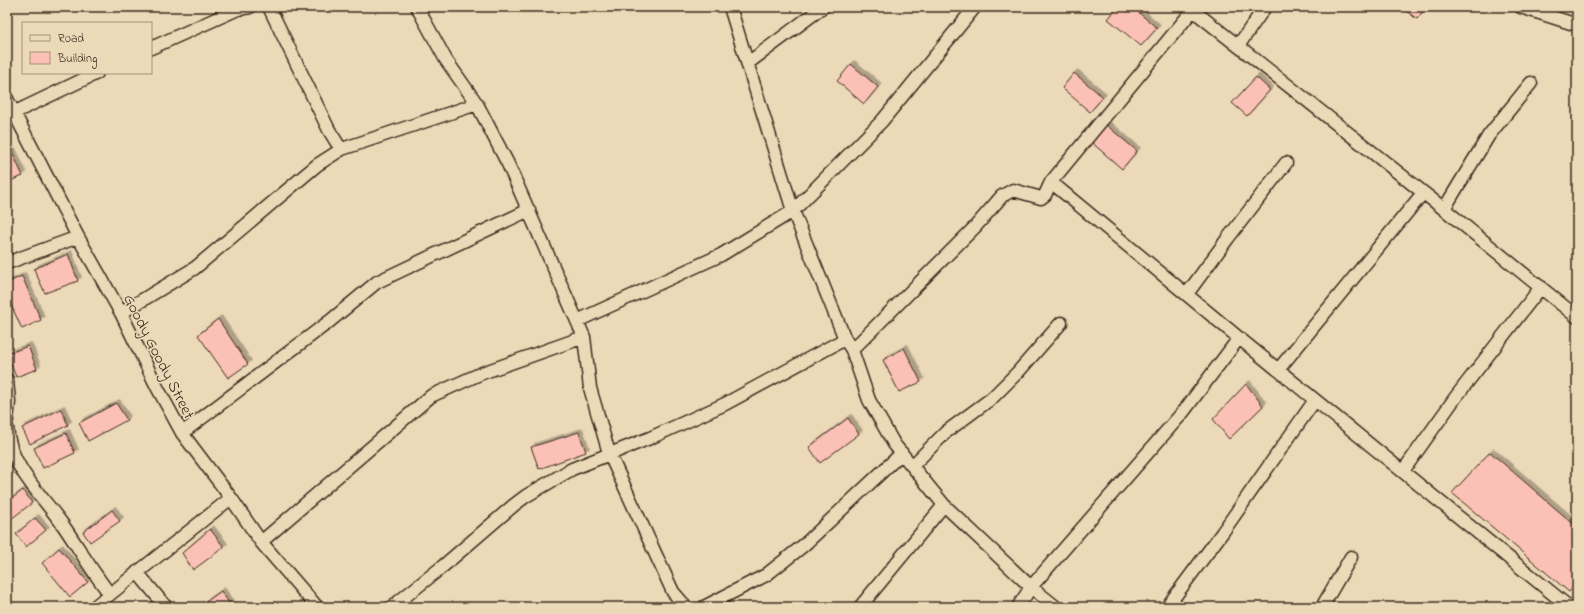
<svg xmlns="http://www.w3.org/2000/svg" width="1584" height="614" viewBox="0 0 1584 614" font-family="'Indie Flower',sans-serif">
<defs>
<filter id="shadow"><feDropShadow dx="3.5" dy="-3.5" stdDeviation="0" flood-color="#0004"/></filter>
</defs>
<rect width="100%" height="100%" fill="#ecd9b7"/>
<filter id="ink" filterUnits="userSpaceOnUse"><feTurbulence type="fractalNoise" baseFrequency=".025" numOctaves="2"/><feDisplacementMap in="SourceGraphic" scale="8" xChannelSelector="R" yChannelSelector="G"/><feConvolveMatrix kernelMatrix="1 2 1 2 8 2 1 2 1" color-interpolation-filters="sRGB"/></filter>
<g filter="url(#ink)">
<!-- building -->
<path fill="#fcc1b6" stroke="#3b2a1e" filter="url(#shadow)" d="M1118 7H1132L1157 28 1141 46 1108 19Z
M1403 7H1426L1417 19 1402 8Z
M851 64 878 87 864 104 837 81Z
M1074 73 1103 97 1090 112 1062 88Z
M1256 77 1270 90 1247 116 1232 103Z
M1104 123 1137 151 1122 169 1090 141Z
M12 152 23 176 7 182V154Z
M68 254 78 281 45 293 34 269Z
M22 276 41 320 22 329 7 296V283Z
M218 319 248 364 228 378 198 335Z
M28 346 37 369 16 377 7 354Z
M904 348 921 382 899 392 883 360Z
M1246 384 1263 406 1229 439 1213 419Z
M116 403 127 420 88 441 79 423Z
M61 409 68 425 30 444 22 428Z
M848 418 859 434 820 463 809 447Z
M579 432 586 452 539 469 531 447Z
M66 433 75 453 43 468 34 448Z
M1490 452 1577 527V582L1569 592 1452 493Z
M23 490 32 503 7 522V502Z
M112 510 120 521 90 542 83 532Z
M35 518 46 530 26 547 16 534Z
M210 529 224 547 193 570 182 553Z
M59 548 88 582 70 597 42 563Z
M221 591 232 607H199Z"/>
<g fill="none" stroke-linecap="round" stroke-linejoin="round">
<defs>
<path id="minor" d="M269 7 329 130 337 143 342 149
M417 7 446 60 477 104 508 164 577 321 584 337 590 388 609 453 673 592 686 607
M730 7 793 211 845 339 852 350 869 400 894 444 944 505 1031 587 1056 607
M1189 7 1444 209 1577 317
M1521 7 1577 25
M1238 46 1265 7
M151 48 238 9 250 7
M748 63 823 7
M7 99 78 237 121 313 157 387 182 433 231 498 261 542 317 607
M7 116 97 73
M1051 182 1239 338 1569 607
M1444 209 1489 135 1531 83
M7 263 78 237
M1187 294 1228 238 1286 163
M121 313 195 268 317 165 342 149 477 104
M577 321 721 255 793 211 882 121 975 7
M852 350 975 227 1002 196 1013 190 1041 198 1045 195 1051 182 1193 10
M1278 370 1423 193
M7 380 9 402 7 420
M7 427C9 467 44 497 65 528 80 550 93 573 110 594
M182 433 330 321 377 282 529 210
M912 466 946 432 992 398 1018 372 1061 323
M1403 471 1455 398 1541 287
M261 542 431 396 482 373 584 337
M137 572 166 607
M94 607 231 498
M392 607 442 567 514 505 526 496 572 469 650 438 725 404 845 339
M704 607 766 575 804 545 902 453
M860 607 944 505
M1018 607 1031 587 1184 411 1239 338
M1167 607 1222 533 1315 400
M1322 607 1351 557"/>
</defs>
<!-- minor casing -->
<use href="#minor" stroke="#3b2a1e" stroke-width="15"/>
<!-- minor -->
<use href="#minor" stroke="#ecd9b7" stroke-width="12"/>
</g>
</g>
<g text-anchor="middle" stroke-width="3.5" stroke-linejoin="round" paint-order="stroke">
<!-- street labels -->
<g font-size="16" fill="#3b2a1e" stroke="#ecd9b7">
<text transform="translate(160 356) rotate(63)" y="6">Goody Goody Street</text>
</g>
</g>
<!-- margin -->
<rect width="1584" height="614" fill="none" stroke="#ecd9b7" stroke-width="24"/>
<rect x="12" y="12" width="1560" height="590" fill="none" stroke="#3b2a1e" stroke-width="1.5" filter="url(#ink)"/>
<!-- legend -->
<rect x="22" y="22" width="130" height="52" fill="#ecd9b7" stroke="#a5937a"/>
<rect x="30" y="35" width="20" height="6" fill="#ecd9b7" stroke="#a5937a"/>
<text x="58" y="42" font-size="12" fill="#3b2a1e">Road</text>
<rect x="30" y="52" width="20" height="12" fill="#fcc1b6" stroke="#a5937a"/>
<text x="58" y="62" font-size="12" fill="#3b2a1e">Building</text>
</svg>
